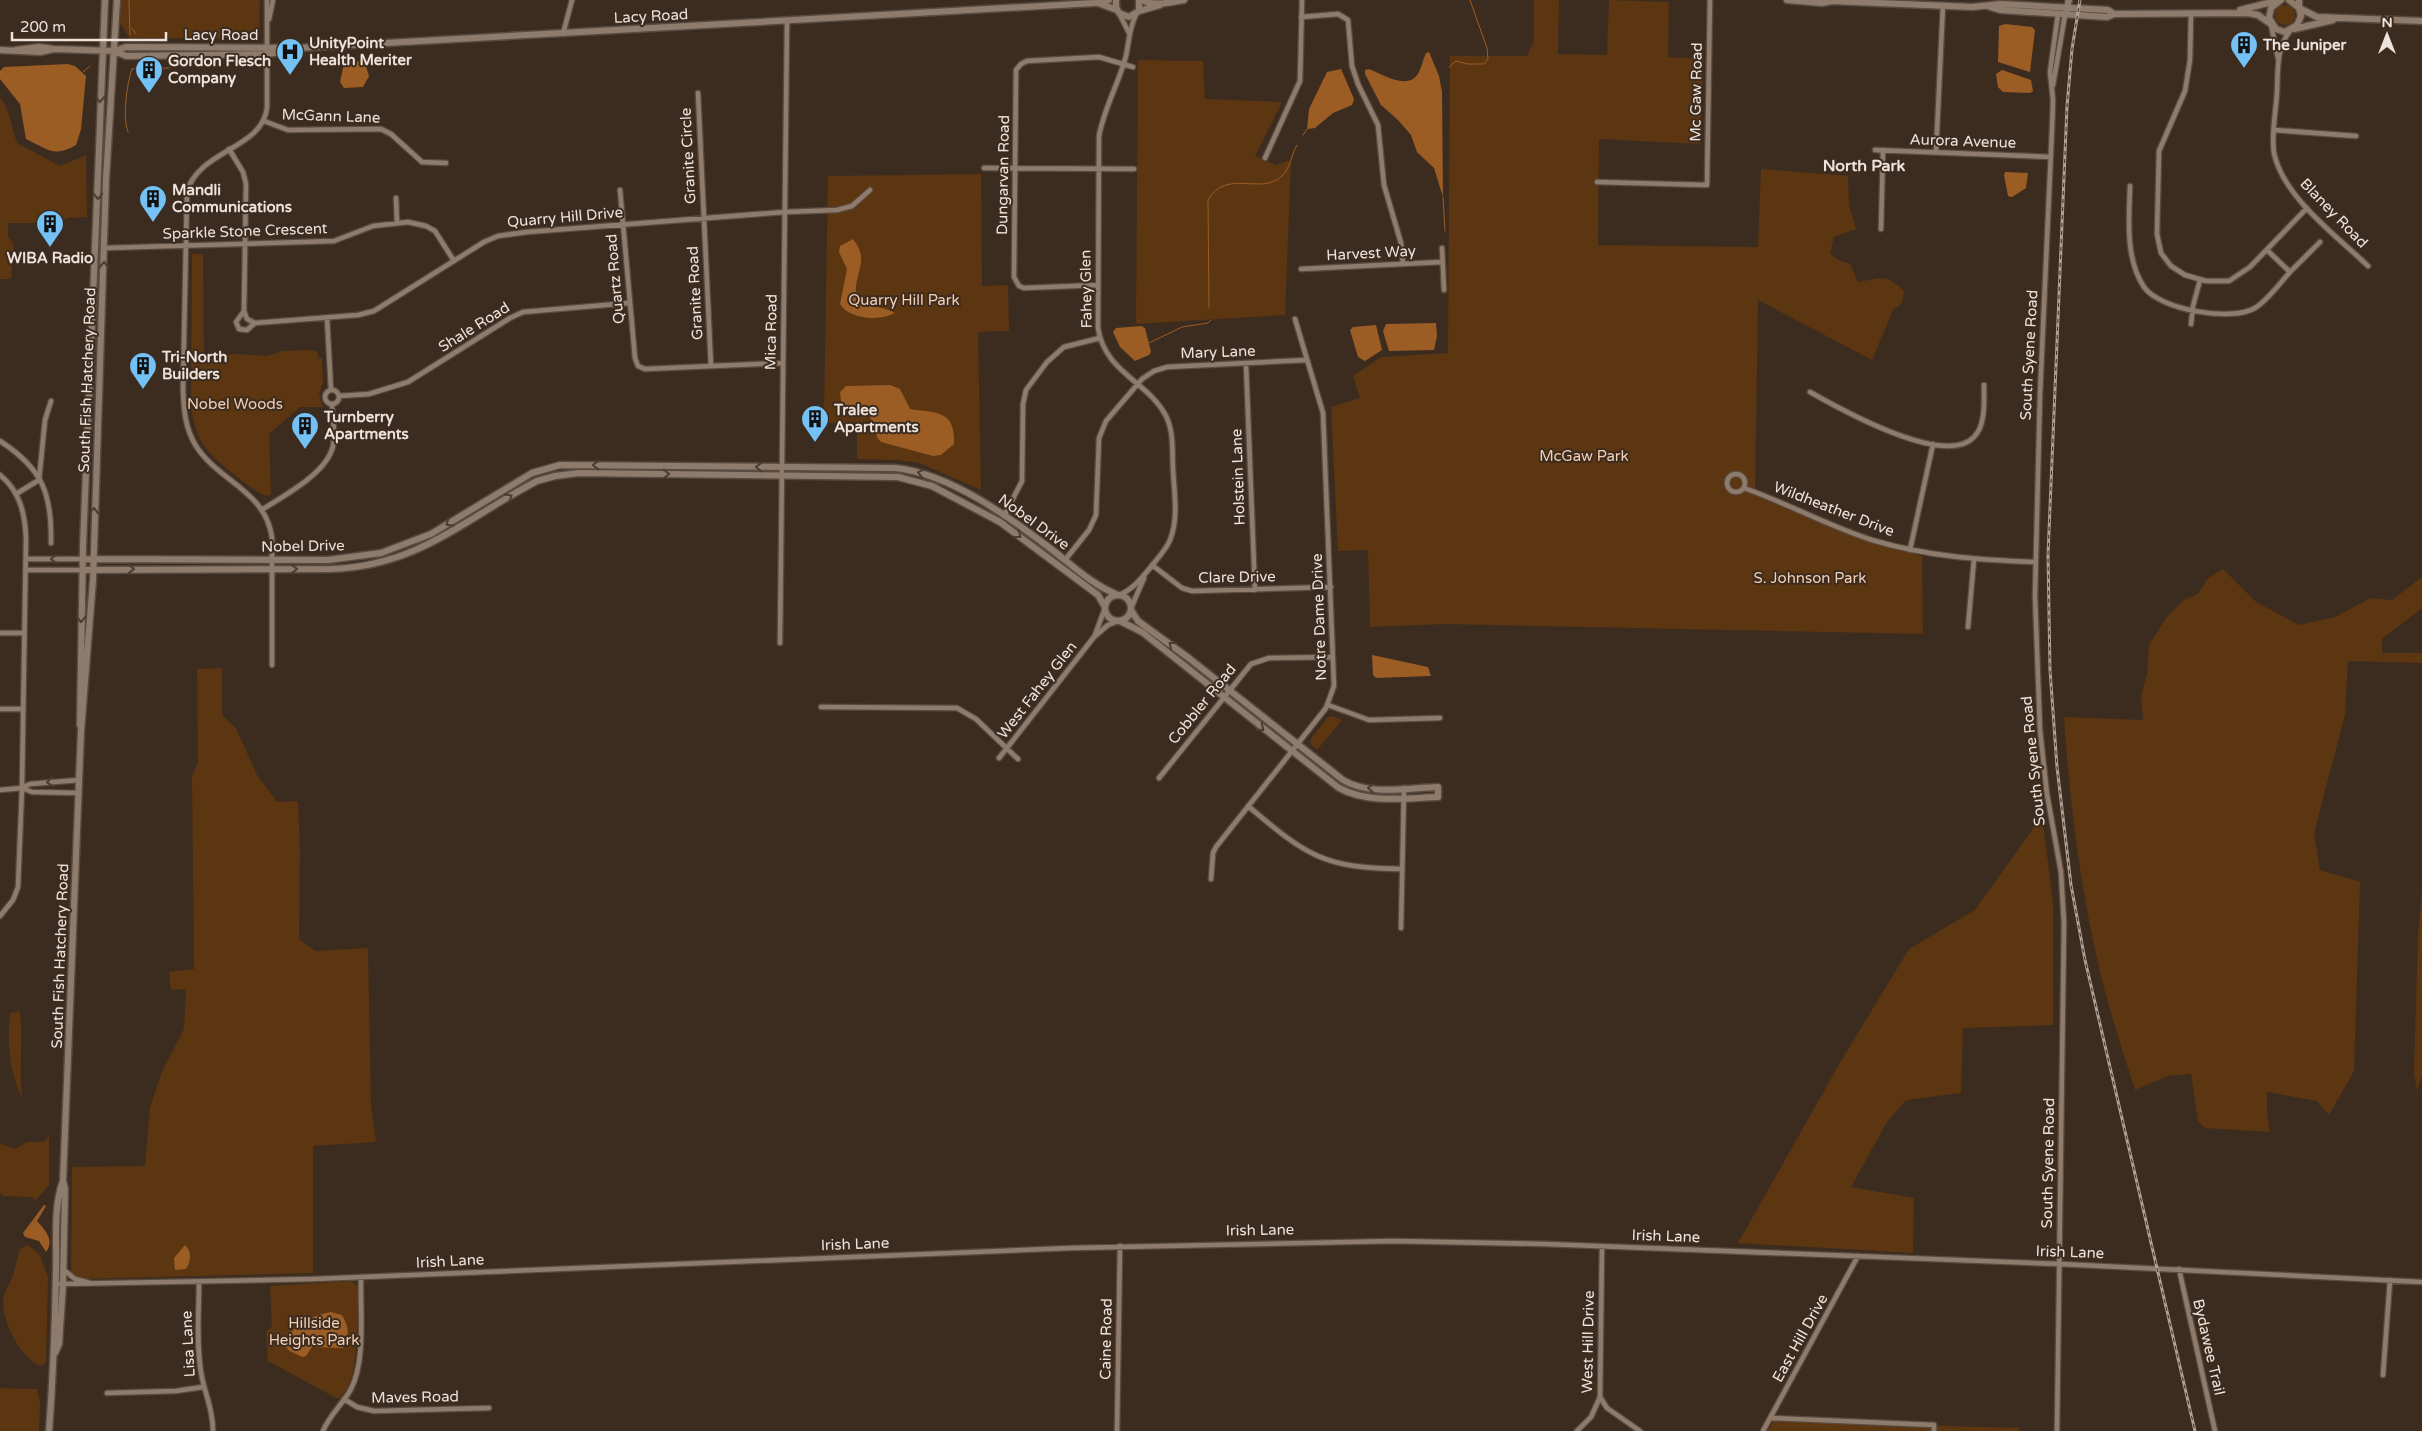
<svg xmlns="http://www.w3.org/2000/svg" width="2422" height="1431" viewBox="0 0 2422 1431" font-family="'Varela Round',sans-serif">
<rect width="100%" height="100%" fill="#3c2c20"/>
<!-- green -->
<path fill="#5c3511" d="M121 0H260L259 38H130L120 23Z
M1534 0H1559L1558 54 1607 55 1609 0 1669 2 1668 57 1703 59 1700 144 1599 139 1598 245 1758 247 1761 169 1848 176 1849 205 1856 229 1834 237 1830 253 1838 260 1850 264 1858 282C1881 278 1886 273 1904 291L1902 303 1893 310 1872 360 1758 300 1755 495 1846 534 1922 556 1923 634 1445 624 1370 627 1368 550 1338 551 1331 407 1360 398 1353 376 1381 357 1448 353 1450 56H1527L1534 41Z
M2275 15a10 10 0 1 1 20 0a10 10 0 1 1-20 0Z
M1138 60 1203 61 1205 99 1282 102 1255 156 1276 165 1291 160 1285 315 1136 324Z
M0 97 7 109 17 143 60 166 86 155 87 217 68 218 55 223H8V236L14 245 11 279H0Z
M981 174 982 286 1008 285 1009 331 978 332 981 490 919 463 898 460 857 459V423H824V412L828 176Z
M192 254H203L204 357 236 354 267 356 283 351 313 350 317 352 319 358H322L323 383 319 394 323 407H300L269 434 271 494 267 496C254 492 218 463 208 451 198 440 193 422 191 407Z
M2223 569 2256 602 2299 625 2335 617 2371 598 2392 600 2422 577V608L2382 639V653H2422V663L2348 661 2345 715 2314 833 2320 870 2360 882 2354 1071 2329 1115 2317 1101 2267 1092V1114L2270 1132 2205 1128 2198 1121 2191 1074 2168 1076 2135 1090C2125 1058 2114 1025 2105 992 2082 903 2070 808 2064 717L2143 720 2141 696 2147 674 2149 645 2166 618 2184 600 2198 594 2208 578Z
M222 668V715L236 728 257 775 277 802 298 801 300 849 299 939 315 951 368 948 371 1106 376 1142 313 1146V1273L84 1279 71 1274 72 1167 145 1166 150 1107 162 1072 184 1029 186 989 171 990 169 972 194 969 192 776 198 762 197 669Z
M1332 716 1342 720 1317 750 1311 744 1310 740 1328 717Z
M2042 816 2053 902V1025L1963 1028 1961 1093 1906 1100 1887 1122 1851 1187 1914 1198 1913 1253 1738 1243 1841 1061 1909 949 1975 910Z
M2422 891V1075L2417 1091 2414 1073 2418 933Z
M20 1011C23 1040 19 1069 22 1098 9 1070 7 1044 10 1013Z
M49 1137V1185L36 1200 31 1197 3 1196 0 1193V1144L15 1149 27 1142H43Z
M28 1245 40 1255 48 1277 46 1362 42 1366C22 1362 1 1319 3 1300 4 1292 9 1285 12 1278 16 1269 16 1259 20 1249Z
M352 1281C353 1282 356 1285 357 1287 360 1298 356 1364 352 1376 350 1386 345 1392 338 1399L268 1361 266 1332 272 1326 270 1286Z
M0 1388 37 1389 40 1402 39 1431H0Z
M1774 1421 2019 1428V1431H1767Z"/>
<!-- water -->
<path fill="#9b5d24" d="M2005 24 2032 27 2035 30 2030 72 1998 62 1999 26Z
M1429 52 1439 76 1442 92 1443 197 1434 168 1417 152 1411 135 1398 120 1381 105 1365 74V70L1369 69C1382 74 1409 92 1419 72 1422 66 1423 59 1426 53Z
M360 61 365 63 369 76 363 87 344 88 340 82 344 63Z
M68 64 75 66 86 76 81 129 76 145C53 158 48 149 26 139L20 104 0 79V71L4 67Z
M1341 69 1354 99 1352 105 1333 113 1315 128 1307 129 1309 109 1327 72Z
M2002 70 2031 80 2033 91 2030 93 2003 92 1998 87 1996 74Z
M2005 172 2028 173 2026 188 2012 197 2008 196 2004 175Z
M853 239C872 263 851 274 857 300 869 307 886 307 895 313 880 321 850 320 840 304L847 269 839 252 840 246Z
M1436 323 1437 336 1434 350 1389 351 1383 331 1386 324Z
M1376 325 1382 350 1365 361 1358 357 1350 330 1353 327Z
M1141 326 1145 328 1151 352 1149 355 1135 361 1120 347 1113 332 1116 328Z
M890 385 900 389 910 409C936 413 956 410 954 444L941 455 933 456 881 442C872 433 874 418 864 406L846 405 841 401 840 392 846 386Z
M1372 655 1428 667 1431 676 1376 678 1373 675Z
M44 1205 46 1206 37 1221C45 1230 55 1240 46 1252L39 1241 25 1237 23 1233Z
M185 1245C192 1251 191 1261 186 1269L175 1270 174 1258Z
M331 1312 342 1315C349 1327 350 1335 343 1348L312 1347 306 1356 302 1357C293 1352 284 1351 284 1339 297 1325 312 1315 331 1312Z"/>
<g fill="none" stroke-linecap="round" stroke-linejoin="round">
<!-- stream -->
<path stroke="#9b5d24" stroke-width="1" d="M129 0 130 35
M132 28 136 34
M1449 67 1456 61 1467 64H1484L1488 59 1487 48 1470 0
M83 72 90 66
M128 132C122 118 127 83 132 69L169 68
M1303 135 1307 129
M1443 197 1445 231
M1209 308 1208 200C1226 168 1262 196 1282 176 1291 167 1291 155 1297 145
M1149 343 1182 327 1208 323 1211 320"/>
<defs>
<path id="street" d="M267 0V108C262 149 201 149 187 191L183 390C184 411 185 428 196 446 219 482 266 491 272 538V665
M1119 13 1129 33
M2191 13 2190 60 2185 91 2159 151 2157 234 2161 253 2171 266 2185 275 2206 281H2229L2250 267 2307 208
M1301 17 1338 14 1348 20 1352 66 1358 84 1378 125 1384 185 1401 243 1403 264
M269 19 273 0
M2271 25 2278 58
M2290 31C2276 48 2278 71 2277 92 2276 111 2271 134 2274 153 2283 197 2337 236 2368 266
M563 34 572 0
M2053 85 2065 15
M698 93 711 366
M264 121 288 130 381 129 391 134 422 162 446 163
M2274 130 2356 136
M229 149 243 172 246 184 244 311 247 319 255 323 358 315 374 311 484 242 498 236 527 232 785 212 837 210 852 206 870 190
M1875 150 2051 157
M1936 152 1943 5
M1265 158 1300 81 1302 0
M984 168 1134 169
M1597 182 1707 185 1710 0
M2130 186C2129 218 2125 259 2144 287 2160 310 2232 322 2255 308 2268 300 2280 283 2290 272L2267 250
M620 190 635 358 638 366 645 369 783 363
M396 198 397 223
M1881 229 1883 150
M105 248 334 241 373 226 408 222 426 226 435 231 454 261
M1442 248 1444 290
M1301 269 1442 262
M2290 272 2320 242
M1098 285 1024 288 1019 286 1014 277 1016 70 1021 64 1027 61 1099 57 1133 67
M244 311 236 322 239 329 247 330 255 323
M327 318 331 390
M2191 324 2193 306 2200 280
M1246 364 1255 590
M325 397a7 7 0 1 1 14 0a7 7 0 1 1-14 0Z
M1810 392C1840 409 1945 468 1974 437 1986 425 1984 401 1984 385
M339 396 369 394 408 382 510 318 523 312 629 303
M0 441C43 469 52 494 51 543
M1727 483a9 9 0 1 1 18 0a9 9 0 1 1-18 0Z
M0 475C20 491 25 514 26 538L22 788 18 887 13 900 0 916
M1744 488C1787 503 1828 526 1872 540 1925 556 1979 560 2035 562
M16 494 39 480 45 420 51 401
M263 509C285 495 327 473 333 446 336 432 332 417 332 404
M1004 516 1022 481 1023 404 1026 390 1047 362 1064 347 1100 338
M1910 550 1933 444
M26 559H83
M1065 560 1089 530 1096 515 1099 438 1106 421 1142 379 1154 371 1167 367 1307 360
M1152 565 1182 588 1192 591 1331 587
M26 570H82
M1119 595C1132 590 1141 579 1150 568 1156 560 1166 550 1170 540 1179 518 1174 492 1173 469 1172 451 1174 432 1166 416 1148 381 1105 373 1098 328L1099 136C1104 108 1119 83 1126 56 1129 42 1129 28 1136 15
M1131 608 1144 578
M1968 627 1974 559
M0 633H24
M1095 635 1105 608
M780 643 787 21
M1328 705 1369 720 1440 718
M821 707 957 708 976 719 1018 759
M0 709H23
M999 758 1094 637 1108 625 1118 621
M1159 778 1251 664 1269 658 1333 657
M22 788 32 792 78 793
M0 790 22 788 30 784 79 780
M1248 806C1307 856 1323 868 1402 869
M1211 879 1213 853 1216 847 1326 708 1334 686 1323 413 1295 319
M1401 928 1404 788
M2179 1269 2215 1431
M64 1270 75 1279 90 1283
M199 1283C199 1312 196 1343 201 1372 204 1393 213 1407 213 1431
M60 1284 313 1279 1071 1248 1393 1241 1545 1244 2060 1264 2422 1282
M2383 1375 2390 1280
M107 1393 176 1391 203 1387
M1600 1397 1607 1408 1640 1431
M344 1399 357 1407 374 1411 489 1408
M1771 1418 1934 1425V1431
M323 1431C330 1414 343 1404 351 1389 366 1360 360 1310 361 1277
M1117 1431 1120 1246
M1577 1431 1591 1417 1600 1397 1602 1246
M1763 1431 1858 1256
M2057 1431 2064 924 2061 872 2047 794 2040 730 2035 596 2040 394 2052 129 2053 100 2050 72 2058 14"/>
<path id="secondary" d="M1116 0V7L1119 13 1129 17 1139 11V0
M1142 0C1156 7 1170 2 1184 0
M1787 0 1822 3 1832 1 1972 7 2001 4 2108 10 2114 14
M2281 0 2271 8 2269 18 2276 29 2285 32 2297 25 2301 16 2299 8 2289 0
M2299 0V8L2317 17 2422 21
M1098 3 1117 10
M1990 7 2000 10 2107 17 2114 14 2248 13 2258 15 2271 24
M2240 10 2276 1
M1139 11 1160 5
M2066 11 2069 0
M2294 29 2333 20
M0 50 40 52 54 49
M16 50 39 47 54 49 115 51 126 47 297 48 1094 3 1109 0
M115 51 126 56 268 54 292 50
M83 559 328 560 381 553 431 534 532 473 560 465 895 468C950 473 1012 519 1055 552 1075 568 1093 585 1118 595
M82 570 331 569C419 566 464 519 537 481L555 476 579 473 898 477 932 486 1000 522 1098 595 1105 607
M1105 608a13 13 0 1 1 26 0a13 13 0 1 1-26 0Z
M1120 621 1142 632 1339 788C1369 804 1405 798 1438 797V787C1408 788 1370 796 1343 780L1190 659 1138 621 1131 610
M80 725 83 546 105 0
M55 1353 59 1344 63 1284 65 1189 63 1181
M49 1431C53 1378 55 1325 56 1271 57 1243 53 1207 63 1181L81 731 93 580 106 179 117 0"/>
</defs>
<!-- street casing -->
<use href="#street" stroke="#584a3f" stroke-width="7"/>
<!-- secondary casing -->
<use href="#secondary" stroke="#584a3f" stroke-width="9"/>
<!-- street -->
<use href="#street" stroke="#8e7b6c" stroke-width="4.5"/>
<!-- secondary -->
<use href="#secondary" stroke="#8e7b6c" stroke-width="6"/>
<defs>
<path id="rail" d="M2080 0 2072 49 2067 106 2048 555 2050 670 2057 767 2071 885 2085 960 2195 1431"/>
</defs>
<!-- rail casing -->
<use href="#rail" stroke="#ada097" stroke-width="3"/>
<!-- rail -->
<use href="#rail" stroke="#3c2c20" stroke-width="1" stroke-dasharray="4" stroke-linecap="butt"/>
</g>
<!-- one-way arrows -->
<defs><path id="oneway-chevron" d="M-2-3.5L2.5 0L-2 3.5" fill="none" stroke-width="1.6" stroke-linecap="round" stroke-linejoin="round" transform="scale(1.25)"/></defs>
<g stroke="#4c3c2f">
<use href="#oneway-chevron" transform="translate(100 99) rotate(93)"/>
<use href="#oneway-chevron" transform="translate(98 196) rotate(90)"/>
<use href="#oneway-chevron" transform="translate(104 265) rotate(-88)"/>
<use href="#oneway-chevron" transform="translate(596 465) rotate(-179)"/>
<use href="#oneway-chevron" transform="translate(759 467) rotate(-179)"/>
<use href="#oneway-chevron" transform="translate(921 473) rotate(-165)"/>
<use href="#oneway-chevron" transform="translate(666 474) rotate(1)"/>
<use href="#oneway-chevron" transform="translate(509 497) rotate(-31)"/>
<use href="#oneway-chevron" transform="translate(94 511) rotate(-88)"/>
<use href="#oneway-chevron" transform="translate(449 523) rotate(148)"/>
<use href="#oneway-chevron" transform="translate(1018 535) rotate(38)"/>
<use href="#oneway-chevron" transform="translate(54 559) rotate(-180)"/>
<use href="#oneway-chevron" transform="translate(131 569)"/>
<use href="#oneway-chevron" transform="translate(294 569)"/>
<use href="#oneway-chevron" transform="translate(81 619) rotate(91)"/>
<use href="#oneway-chevron" transform="translate(1172 645) rotate(-142)"/>
<use href="#oneway-chevron" transform="translate(1261 728) rotate(38)"/>
<use href="#oneway-chevron" transform="translate(50 782) rotate(174)"/>
<use href="#oneway-chevron" transform="translate(1371 788) rotate(-176)"/>
</g>
<!-- icons -->
<defs>
<symbol id="building-pin" viewBox="-11 -11 22 30"><path d="M0 17L-7.5 6A9.5 9.5 0 1 1 7.5 6Z" fill="#73c1f5" stroke="#3c2c20"/><path d="M-4-6H4V6H1V3H-1V6H-4ZM-2.5-4.3h1.7v1.8h-1.7ZM.8-4.3h1.7v1.8H.8ZM-2.5-1h1.7V.8h-1.7ZM.8-1h1.7V.8H.8Z" fill="#111"/></symbol>
<symbol id="hospital-pin" viewBox="-11 -11 22 30"><path d="M0 17L-7.5 6A9.5 9.5 0 1 1 7.5 6Z" fill="#73c1f5" stroke="#3c2c20"/><path d="M-5-5h3v3.5h4V-5h3V5h-3V1.5h-4V5h-3Z" fill="#111"/></symbol>
</defs>
<g fill-rule="evenodd">
<use href="#building-pin" x="2228" y="29" width="32" height="43"/>
<use href="#hospital-pin" x="274" y="36" width="32" height="43"/>
<use href="#building-pin" x="133" y="54" width="32" height="43"/>
<use href="#building-pin" x="137" y="183" width="32" height="43"/>
<use href="#building-pin" x="34" y="208" width="32" height="43"/>
<use href="#building-pin" x="127" y="350" width="32" height="43"/>
<use href="#building-pin" x="799" y="403" width="32" height="43"/>
<use href="#building-pin" x="289" y="410" width="32" height="43"/>
</g>
<g text-anchor="middle" stroke-width="4" stroke-linejoin="round" paint-order="stroke">
<!-- street labels -->
<g font-size="15" fill="#ede3db" stroke="#3c2c20">
<text transform="translate(651 16) rotate(-3)" y="5">Lacy Road</text>
<text x="221" y="40">Lacy Road</text>
<text transform="translate(1696 92) rotate(-89)" y="5">Mc Gaw Road</text>
<text transform="translate(331 116) rotate(2)" y="5">McGann Lane</text>
<text transform="translate(1963 141) rotate(2)" y="5">Aurora Avenue</text>
<text transform="translate(688 156) rotate(-93)" y="5">Granite Circle</text>
<text transform="translate(1003 175) rotate(-89)" y="5">Dungarvan Road</text>
<text transform="translate(2334 213) rotate(46)" y="5">Blaney Road</text>
<text transform="translate(565 217) rotate(-5)" y="5">Quarry Hill Drive</text>
<text transform="translate(245 231) rotate(-2)" y="5">Sparkle Stone Crescent</text>
<text transform="translate(1371 253) rotate(-3)" y="5">Harvest Way</text>
<text transform="translate(615 279) rotate(-95)" y="5">Quartz Road</text>
<text transform="translate(1086 289) rotate(-91)" y="5">Fahey Glen</text>
<text transform="translate(695 293) rotate(-93)" y="5">Granite Road</text>
<text transform="translate(474 327) rotate(-32)" y="5">Shale Road</text>
<text transform="translate(771 332) rotate(-89)" y="5">Mica Road</text>
<text transform="translate(1218 352) rotate(-2)" y="5">Mary Lane</text>
<text transform="translate(2029 355) rotate(-87)" y="5">South Syene Road</text>
<text transform="translate(87 380) rotate(-88)" y="5">South Fish Hatchery Road</text>
<text transform="translate(1238 477) rotate(-92)" y="5">Holstein Lane</text>
<text transform="translate(1834 509) rotate(21)" y="5">Wildheather Drive</text>
<text transform="translate(1034 522) rotate(36)" y="5">Nobel Drive</text>
<text transform="translate(303 546) rotate(-1)" y="5">Nobel Drive</text>
<text transform="translate(1237 577) rotate(-1)" y="5">Clare Drive</text>
<text transform="translate(1319 617) rotate(-92)" y="5">Notre Dame Drive</text>
<text transform="translate(1037 690) rotate(-52)" y="5">West Fahey Glen</text>
<text transform="translate(1202 704) rotate(-51)" y="5">Cobbler Road</text>
<text transform="translate(2033 761) rotate(-96)" y="5">South Syene Road</text>
<text transform="translate(60 956) rotate(-88)" y="5">South Fish Hatchery Road</text>
<text transform="translate(2048 1163) rotate(-89)" y="5">South Syene Road</text>
<text transform="translate(1260 1230) rotate(-1)" y="5">Irish Lane</text>
<text transform="translate(1666 1236) rotate(2)" y="5">Irish Lane</text>
<text transform="translate(855 1244) rotate(-2)" y="5">Irish Lane</text>
<text transform="translate(2070 1252) rotate(2)" y="5">Irish Lane</text>
<text transform="translate(450 1261) rotate(-3)" y="5">Irish Lane</text>
<text transform="translate(1800 1338) rotate(-61)" y="5">East Hill Drive</text>
<text transform="translate(1106 1339) rotate(-89)" y="5">Caine Road</text>
<text transform="translate(1588 1342) rotate(-89)" y="5">West Hill Drive</text>
<text transform="translate(188 1344) rotate(-93)" y="5">Lisa Lane</text>
<text transform="translate(2209 1347) rotate(77)" y="5">Bydawee Trail</text>
<text transform="translate(415 1397) rotate(-1)" y="5">Maves Road</text>
</g>
<!-- poi labels -->
<g font-size="15" font-weight="bold" fill="#ede3db" stroke="#3c2c20" text-anchor="start">
<text x="309" y="48">UnityPoint<tspan x="309" dy="17">Health Meriter</tspan></text>
<text x="2263" y="50">The Juniper</text>
<text x="168" y="66">Gordon Flesch<tspan x="168" dy="17">Company</tspan></text>
<text x="172" y="195">Mandli<tspan x="172" dy="17">Communications</tspan></text>
<text x="50" y="263" text-anchor="middle">WIBA Radio</text>
<text x="162" y="362">Tri-North<tspan x="162" dy="17">Builders</tspan></text>
<text x="834" y="415">Tralee<tspan x="834" dy="17">Apartments</tspan></text>
<text x="324" y="422">Turnberry<tspan x="324" dy="17">Apartments</tspan></text>
</g>
<!-- park labels -->
<g font-size="15" fill="#f3cfb3" stroke="#3c2c20">
<text x="904" y="305">Quarry Hill Park</text>
<text x="235" y="409">Nobel Woods</text>
<text x="1584" y="461">McGaw Park</text>
<text x="1810" y="583">S. Johnson Park</text>
<text x="314" y="1328">Hillside<tspan x="314" dy="17">Heights Park</tspan></text>
</g>
<!-- neighbourhood labels -->
<g font-size="16" font-weight="bold" fill="#ede3db" stroke="#3c2c20">
<text x="1864" y="171">North Park</text>
</g>
</g>
<!-- north arrow -->
<g transform="translate(2387 35)" stroke="#3c2c20" stroke-width="4" paint-order="stroke">
<path d="M0-4L9 19L0 12L-9 19Z" fill="#ede3db"/>
<text y="-8" font-size="14" font-weight="bold" text-anchor="middle" fill="#ede3db">N</text>
</g>
<!-- scale -->
<path d="M12 32v8h154v-8" fill="none" stroke="#ede3db" stroke-width="2.5"/>
<text x="20" y="32" font-size="15" fill="#ede3db" stroke="#3c2c20" stroke-width="4" paint-order="stroke">200 m</text>
</svg>
